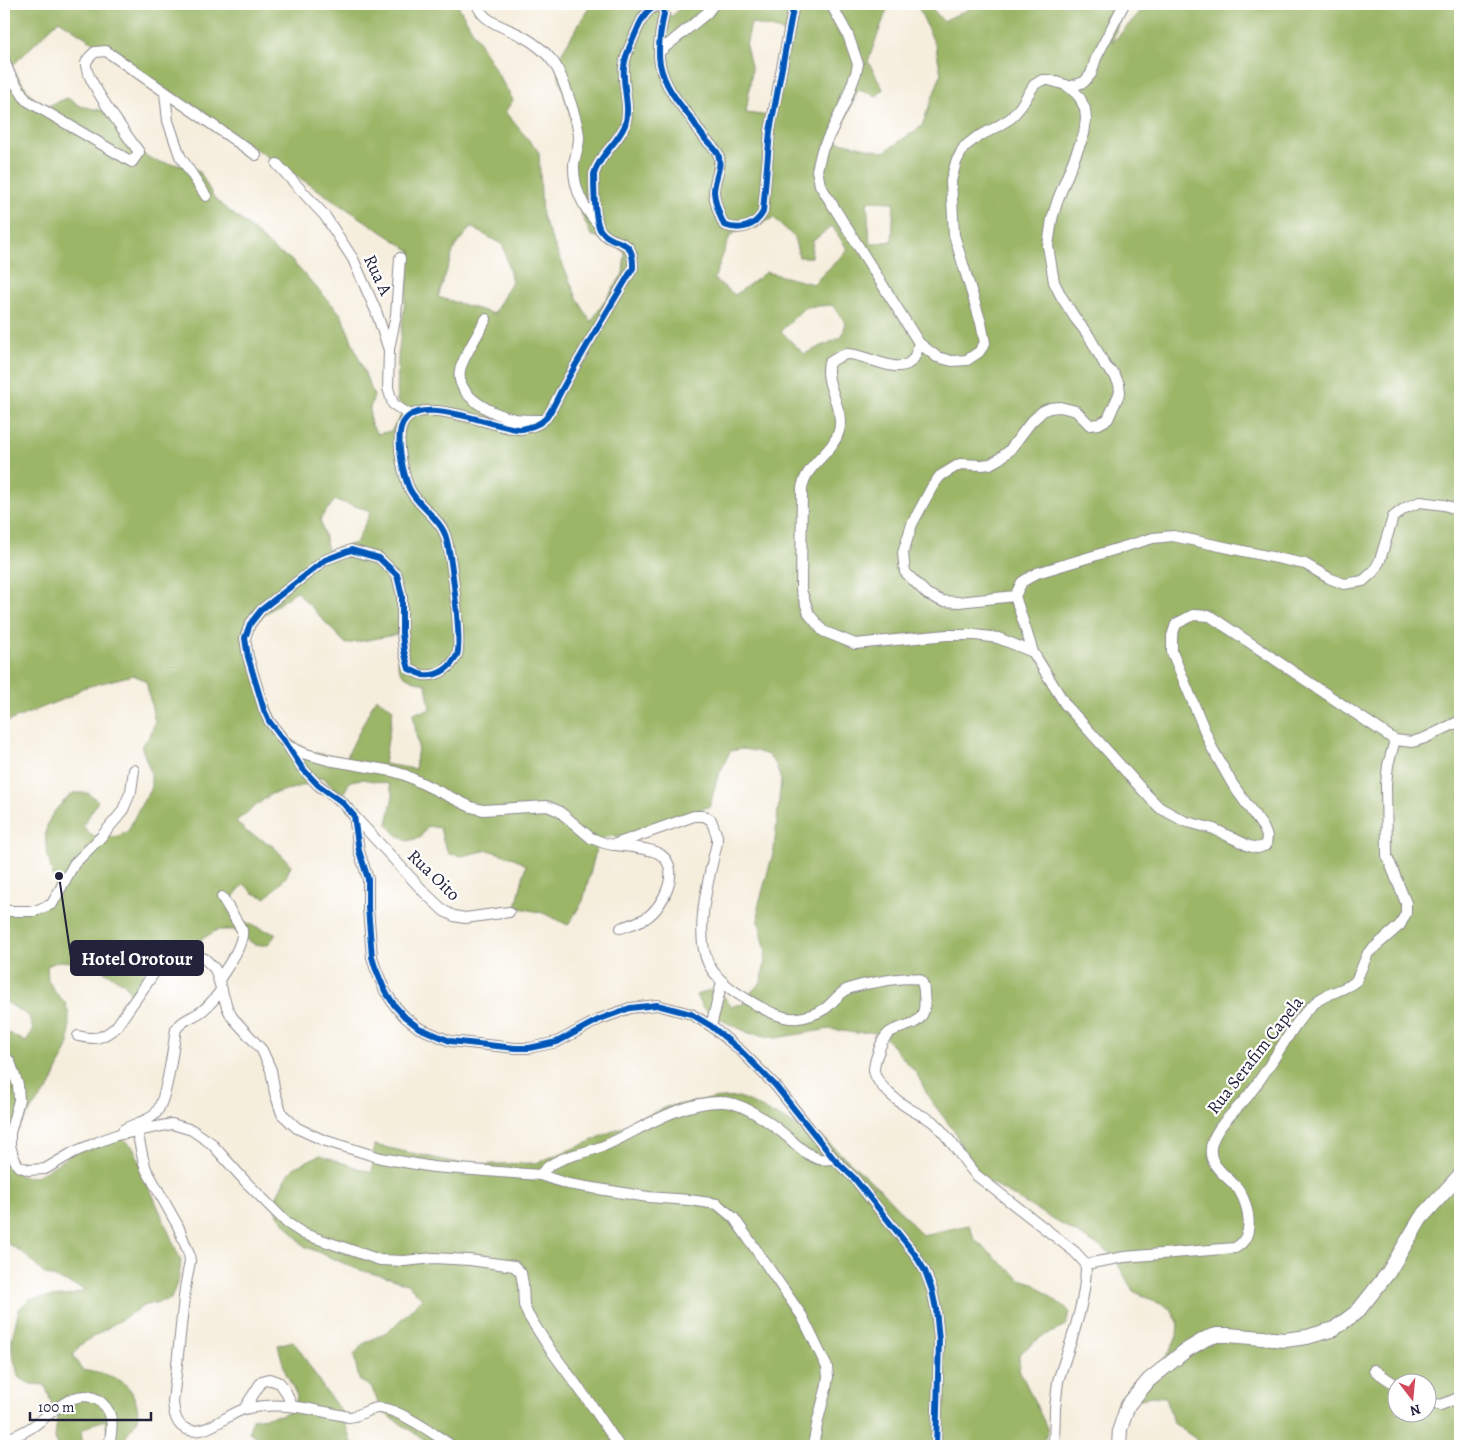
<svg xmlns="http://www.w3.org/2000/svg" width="1464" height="1450" viewBox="0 0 1464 1450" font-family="Alegreya,serif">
<rect width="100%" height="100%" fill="#fff"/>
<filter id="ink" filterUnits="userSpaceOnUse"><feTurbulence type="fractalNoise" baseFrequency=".02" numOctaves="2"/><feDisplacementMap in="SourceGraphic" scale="10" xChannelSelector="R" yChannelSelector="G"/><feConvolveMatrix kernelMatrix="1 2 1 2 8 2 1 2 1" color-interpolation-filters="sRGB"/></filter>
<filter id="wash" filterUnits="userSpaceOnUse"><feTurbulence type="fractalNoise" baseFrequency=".0096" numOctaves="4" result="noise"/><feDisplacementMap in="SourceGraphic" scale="20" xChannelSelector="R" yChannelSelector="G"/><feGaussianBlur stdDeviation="1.12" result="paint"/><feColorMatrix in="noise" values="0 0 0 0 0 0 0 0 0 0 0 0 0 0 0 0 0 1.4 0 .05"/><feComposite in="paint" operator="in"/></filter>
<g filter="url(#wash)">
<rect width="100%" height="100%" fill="#f6eedd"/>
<!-- forest -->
<path fill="#9cb667" stroke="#5f6c51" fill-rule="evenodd" d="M4 4H457L513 100 505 112 539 152 542 216 577 298 591 322 623 274 625 254 618 244 591 235 572 192 573 138 570 113 555 64 591 4H652L666 14 672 16 684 4H889L868 61 883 89 877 96 858 90 836 141 884 152 922 126 941 74 936 47 917 4H930V6L943 21 980 4H1124L1112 43 1147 4H1460V1446H1198L1196 1439 1173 1423 1166 1397 1151 1396 1138 1400 1131 1389 1139 1377 1152 1371 1163 1361 1171 1350 1177 1336 1178 1322 1171 1309 1133 1291 1112 1254 984 1179 973 1169 954 1131 929 1098 917 1074 882 1034 868 1032 855 1033 829 1029 776 1038 749 1033 713 1016 702 1007 696 995 710 990 723 995 731 1006 744 1004 752 991 762 981 766 952 759 922 758 907 774 850 781 780 776 765 768 755 756 751 742 749 730 751 717 779 710 806 633 835 605 837 597 847 583 901 568 925 543 913 516 907 526 865 514 858 488 850 462 856 449 854 443 841 440 828 427 826 420 838 407 841 396 834 387 824 393 796 389 784 363 779 350 781 344 793 332 787 323 777 299 787 271 794 236 821 247 832 272 845 291 865 286 877 266 898 253 893 244 884C231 898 228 902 238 920L276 934 268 945H255L234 930H217L187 948 175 952 132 995 124 983 100 969 72 962 59 961 47 966 48 980 55 992 65 1002 69 1015V1044L50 1087 32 1108 12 1138 9 1151 11 1164 20 1176 33 1177 46 1171 82 1147 123 1138 134 1148 142 1170 181 1261 179 1277 171 1299 143 1306 80 1345 73 1356 82 1370C102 1374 125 1375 134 1397 137 1404 139 1411 137 1419 134 1430 124 1430 125 1446H106L108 1434 105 1420 93 1424 81 1431 83 1446H57L55 1439 57 1419 45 1385 31 1384 19 1378 12 1352V1338L19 1309 29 1299 72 1295 86 1290 43 1273 23 1253 4 1241V1110L8 1102 9 1089 4 1084V1036L6 1038 9 1033 26 1042 33 1030 29 1016 4 1001V900C23 917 40 903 57 892 53 875 42 843 47 826 51 812 63 802 73 793H88L98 801 83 826 92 836 116 837 128 831 137 812 151 788V773L141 746 150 736 155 722 146 681 133 675 82 688 71 696 4 723ZM59 20 411 251 398 357 397 402 405 409 391 431 377 434 370 422V408L374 396 341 314 290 259 277 252 246 224 223 206 213 196 200 172 187 166 159 162 146 156 125 135 108 112 80 106 67 98 41 109 11 67ZM751 23 785 32 770 116 746 113 752 70 746 46ZM867 201 894 202 892 241 870 244ZM774 218 794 237 799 257H811L813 241 832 226 848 250 813 284 766 272 735 295 714 279 730 236 734 233ZM471 227 503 245 512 281 494 314 438 297 454 249 458 243ZM832 305 846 323 842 337 804 354 781 331 805 307ZM335 500 371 511 356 543 328 550 320 519ZM296 591 346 644 400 634C397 665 391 676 426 684L430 710 413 713 418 747 415 769 384 764 393 709 376 698 346 758 311 752 286 737 278 725 248 650 249 630 259 619ZM1396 1382H1426V1412H1396Z
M739 1097 824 1139 879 1188 922 1235 969 1225 975 1240 1020 1279 1033 1283 1069 1311 1066 1326 1041 1337 1019 1354V1369L1048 1430C1045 1440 1042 1446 1031 1446L1030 1442 1029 1446H425L428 1442 383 1412 371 1387 359 1380 354 1355 363 1344 390 1330 422 1299 409 1285 396 1280 357 1269 304 1246 278 1215 274 1202 286 1177 295 1167 320 1155 372 1173 374 1145 467 1165 536 1163 582 1145 666 1107 710 1099Z
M293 1341 301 1352 324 1389 341 1411 351 1442 361 1446H274L273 1445 249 1432 252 1419 281 1415 294 1409 297 1396 285 1371 278 1345Z"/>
</g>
<g filter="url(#ink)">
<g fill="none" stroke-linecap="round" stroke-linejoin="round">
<defs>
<path id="street" d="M477 4C483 23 506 27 522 36 533 42 546 52 554 63 562 74 579 124 579 138 579 147 575 155 574 164 573 187 583 207 597 223
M794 4 770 131 763 212C755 227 740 231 724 225 719 214 715 204 714 192 714 179 723 166 718 154 715 147 707 143 703 136 698 130 695 123 690 117 677 101 664 85 660 64 657 48 661 29 664 14L663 9 659 5C648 8 641 20 637 30 632 42 625 54 624 67 622 86 631 107 625 125 618 143 600 154 594 174 594 186 594 222 601 231 614 248 634 234 633 268 616 297 598 326 581 356 573 369 566 382 559 395 555 403 551 412 546 418 542 422 535 426 529 427 526 428 522 430 518 429 492 428 406 386 400 433 398 449 403 473 409 488 416 504 437 516 444 532 451 546 462 643 457 655 451 668 438 677 423 675 419 674 414 671 409 669L404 651 402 633V596L397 575 379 558 351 550 325 560 261 610 250 624 245 638 248 657 264 710 269 721 288 746 302 768 318 785 342 802 354 816 359 851 368 879V908L372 957 375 967 385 991 395 1006 405 1017 419 1028 450 1041 515 1048H529L557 1042 600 1019 630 1008 657 1005 691 1014 711 1026 740 1050 775 1085 834 1159 854 1178 914 1253 925 1271 932 1290 936 1309 939 1340 936 1446
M831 4 848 35 858 64 856 73 845 103 822 150 817 170 820 185 919 343 937 357 952 361 967 360 979 352 985 343 981 323 954 235 951 181 956 162 964 147 977 137 995 128 1011 118 1021 106 1034 85 1042 80H1049L1066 85 1075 92 1080 98 1085 109 1086 119 1084 134 1058 199 1052 219 1048 246 1054 282 1061 296 1075 318 1089 336 1106 367 1114 374 1119 384 1120 392 1108 419 1099 424 1090 425 1076 411 1060 407 1050 408 1043 411 1031 422 1009 451 999 459 990 464 982 465 960 464 940 476 932 487 912 524 903 553 905 572 927 594 942 601 959 602 1015 596
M659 52 707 13 714 4
M4 60 10 75 26 100 132 162 139 152C128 137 85 79 86 64 86 59 92 55 95 52L106 51 256 155
M1069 87 1084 82 1091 74 1096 58 1124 4
M165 93 168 121 180 156 206 196
M277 164 325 216 353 259 376 311 389 350 388 388 393 404 410 415
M486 319C480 331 462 359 460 370 455 397 494 415 515 419 524 420 533 420 542 420
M919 343C918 348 916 354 914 358 900 379 866 353 847 354 840 355 835 359 829 363 823 384 845 409 839 431 833 453 806 464 802 488L801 590 809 614 823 631 855 644 947 635H975L998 638 1033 652
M389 349 396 315 400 258
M1460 510 1444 505 1420 502 1405 508 1393 517 1380 560 1374 571 1363 581 1344 584 1329 578 1305 564 1173 536 1153 538 1037 573 1022 582 1015 596 1033 652 1065 704 1148 796 1160 808 1184 821 1214 829 1249 846 1258 848 1266 845 1267 836 1263 827 1233 785 1212 748 1172 652V636L1176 624 1193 615 1210 616 1395 740 1412 742 1425 738 1460 721
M288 746 306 754 328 760 392 771 405 775 471 807 483 810 547 806 559 811 591 838 604 843 613 845 694 816H704L711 820 717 836V843C709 877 693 933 709 965 718 981 734 992 748 1000 762 1008 781 1020 798 1018 807 1017 819 1013 826 1008 833 1002 838 995 846 990 856 985 912 974 920 980 924 984 924 989 924 994 926 1010 924 1021 906 1026 900 1028 894 1029 889 1033 883 1038 880 1046 878 1053 876 1058 874 1066 874 1071 877 1087 903 1106 917 1113 922 1116 928 1118 933 1122 950 1137 961 1158 976 1175L1075 1252 1086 1264C1086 1304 1070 1343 1058 1381L1055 1408 1054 1446
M354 816 425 893 444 911 454 916 465 918 509 912
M616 845C628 847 652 848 661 855 682 870 663 907 646 918 639 922 629 925 621 928
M4 911H35L52 904 74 864 101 837 122 812 131 791 134 770
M219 980C227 967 244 945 242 930L222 897
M711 1026 722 982
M78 1036C95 1040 102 1039 116 1027L159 966 173 956 184 953 194 955 205 959 215 969 227 1007 232 1017 262 1050 271 1070 275 1093 282 1114 297 1128 323 1140 381 1158 433 1167 540 1175 568 1184 648 1197 689 1200 717 1204 734 1218 802 1316 827 1367 828 1377 826 1389 818 1420 813 1446
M4 1055 10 1062 18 1085 19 1100 10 1133V1145L13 1156 18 1166 29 1170 45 1169 74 1152 98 1142 116 1135 172 1124 192 1130 211 1143 245 1181 287 1223 304 1234 380 1260 404 1261 434 1258 469 1260 514 1266 521 1273 523 1284 524 1305 528 1315 550 1349 595 1410 619 1446
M123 1130C132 1124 146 1122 154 1115 167 1104 173 1047 176 1029 182 1020 191 1018 199 1013 209 1007 215 998 222 989
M137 1131 143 1159 146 1169 178 1226 189 1254 190 1261 185 1288 173 1402C174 1413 176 1427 189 1430 208 1435 228 1413 245 1409 279 1400 315 1410 349 1417 359 1417 368 1408 379 1408 398 1408 436 1435 452 1446
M540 1175C556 1154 586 1155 608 1144 643 1128 682 1101 722 1102 744 1102 775 1126 791 1140 799 1147 808 1156 819 1159 824 1160 829 1159 834 1159
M1086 1264 1124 1257 1235 1248C1256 1237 1249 1207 1239 1190 1229 1176 1205 1166 1212 1143 1218 1123 1239 1109 1251 1092 1264 1075 1275 1056 1287 1038 1295 1025 1304 1012 1316 1002 1328 992 1344 991 1356 981L1368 953 1400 925 1406 913V903L1387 856 1386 784 1388 765 1395 740
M1374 1370 1396 1385
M1426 1402 1441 1405 1460 1397
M244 1409 262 1381 269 1379 280 1383 286 1392 292 1406
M4 1440C13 1437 23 1433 32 1427 52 1414 77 1382 102 1403 115 1414 112 1431 109 1446"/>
<path id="secondary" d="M1119 1446 1120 1429 1128 1405 1149 1380 1185 1351 1207 1338 1217 1335H1228L1285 1340 1307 1337 1334 1329 1358 1311 1388 1273 1421 1218 1460 1175"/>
</defs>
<!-- street casing -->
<use href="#street" stroke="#8c888c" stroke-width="12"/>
<!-- secondary casing -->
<use href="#secondary" stroke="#8c888c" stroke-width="16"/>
<!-- street -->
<use href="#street" stroke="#fff" stroke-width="10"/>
<!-- secondary -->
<use href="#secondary" stroke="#fff" stroke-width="14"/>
<defs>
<path id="cycleway" d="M794 4 770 131 763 212C755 227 740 231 724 225 719 214 715 204 714 192 714 179 723 166 718 154 715 147 707 143 703 136 698 130 695 123 690 117 677 101 664 85 660 64 657 48 661 29 664 14L663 9 659 5C648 8 641 20 637 30 632 42 625 54 624 67 622 86 631 107 625 125 618 143 600 154 594 174 594 186 594 222 601 231 614 248 634 234 633 268 616 297 598 326 581 356 573 369 566 382 559 395 555 403 551 412 546 418 542 422 535 426 529 427 526 428 522 430 518 429 492 428 406 386 400 433 398 449 403 473 409 488 416 504 437 516 444 532 451 546 462 643 457 655 451 668 438 677 423 675 419 674 414 671 409 669L404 651 402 633V596L397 575 379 558 351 550 325 560 261 610 250 624 245 638 248 657 264 710 269 721 288 746 302 768 318 785 342 802 354 816 359 851 368 879V908L372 957 375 967 385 991 395 1006 405 1017 419 1028 450 1041 515 1048H529L557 1042 600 1019 630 1008 657 1005 691 1014 711 1026 740 1050 775 1085 834 1159 854 1178 914 1253 925 1271 932 1290 936 1309 939 1340 936 1446"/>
</defs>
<!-- cycleway casing -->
<use href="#cycleway" stroke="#fff" stroke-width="9"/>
<!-- cycleway -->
<use href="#cycleway" stroke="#0057b8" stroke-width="6"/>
</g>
</g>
<g text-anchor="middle" stroke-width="4.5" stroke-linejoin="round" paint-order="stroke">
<!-- street labels -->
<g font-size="18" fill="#22223b" stroke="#fff">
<text transform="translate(378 275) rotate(65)" y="6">Rua A</text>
<text transform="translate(434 875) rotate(44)" y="6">Rua Oito</text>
<text transform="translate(1255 1055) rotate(-52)" y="6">Rua Serafim Capela</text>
</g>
</g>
<!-- callouts -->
<path fill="none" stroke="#22223b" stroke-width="2" d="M59 876L71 958"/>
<circle fill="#22223b" stroke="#fff" stroke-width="2" cx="59" cy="876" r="5"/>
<rect fill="#22223b" stroke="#22223b" stroke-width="2" x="71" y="941" width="132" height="34" rx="5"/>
<g font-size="19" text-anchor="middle" font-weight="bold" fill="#fff">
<text x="137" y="965">Hotel Orotour</text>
</g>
<!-- margin -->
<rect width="1464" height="1450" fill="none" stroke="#fff" stroke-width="20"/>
<!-- north arrow -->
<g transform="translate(1412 1398) rotate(164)"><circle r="24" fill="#ffffff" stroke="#a7a7b1"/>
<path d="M0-4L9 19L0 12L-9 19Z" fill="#d1495b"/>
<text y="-8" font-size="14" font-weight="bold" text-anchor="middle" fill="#22223b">N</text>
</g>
<!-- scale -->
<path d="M30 1412v8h121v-8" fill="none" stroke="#22223b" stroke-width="2.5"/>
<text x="38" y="1412" font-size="15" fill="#22223b" stroke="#ffffff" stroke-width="4" paint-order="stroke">100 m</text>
</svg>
